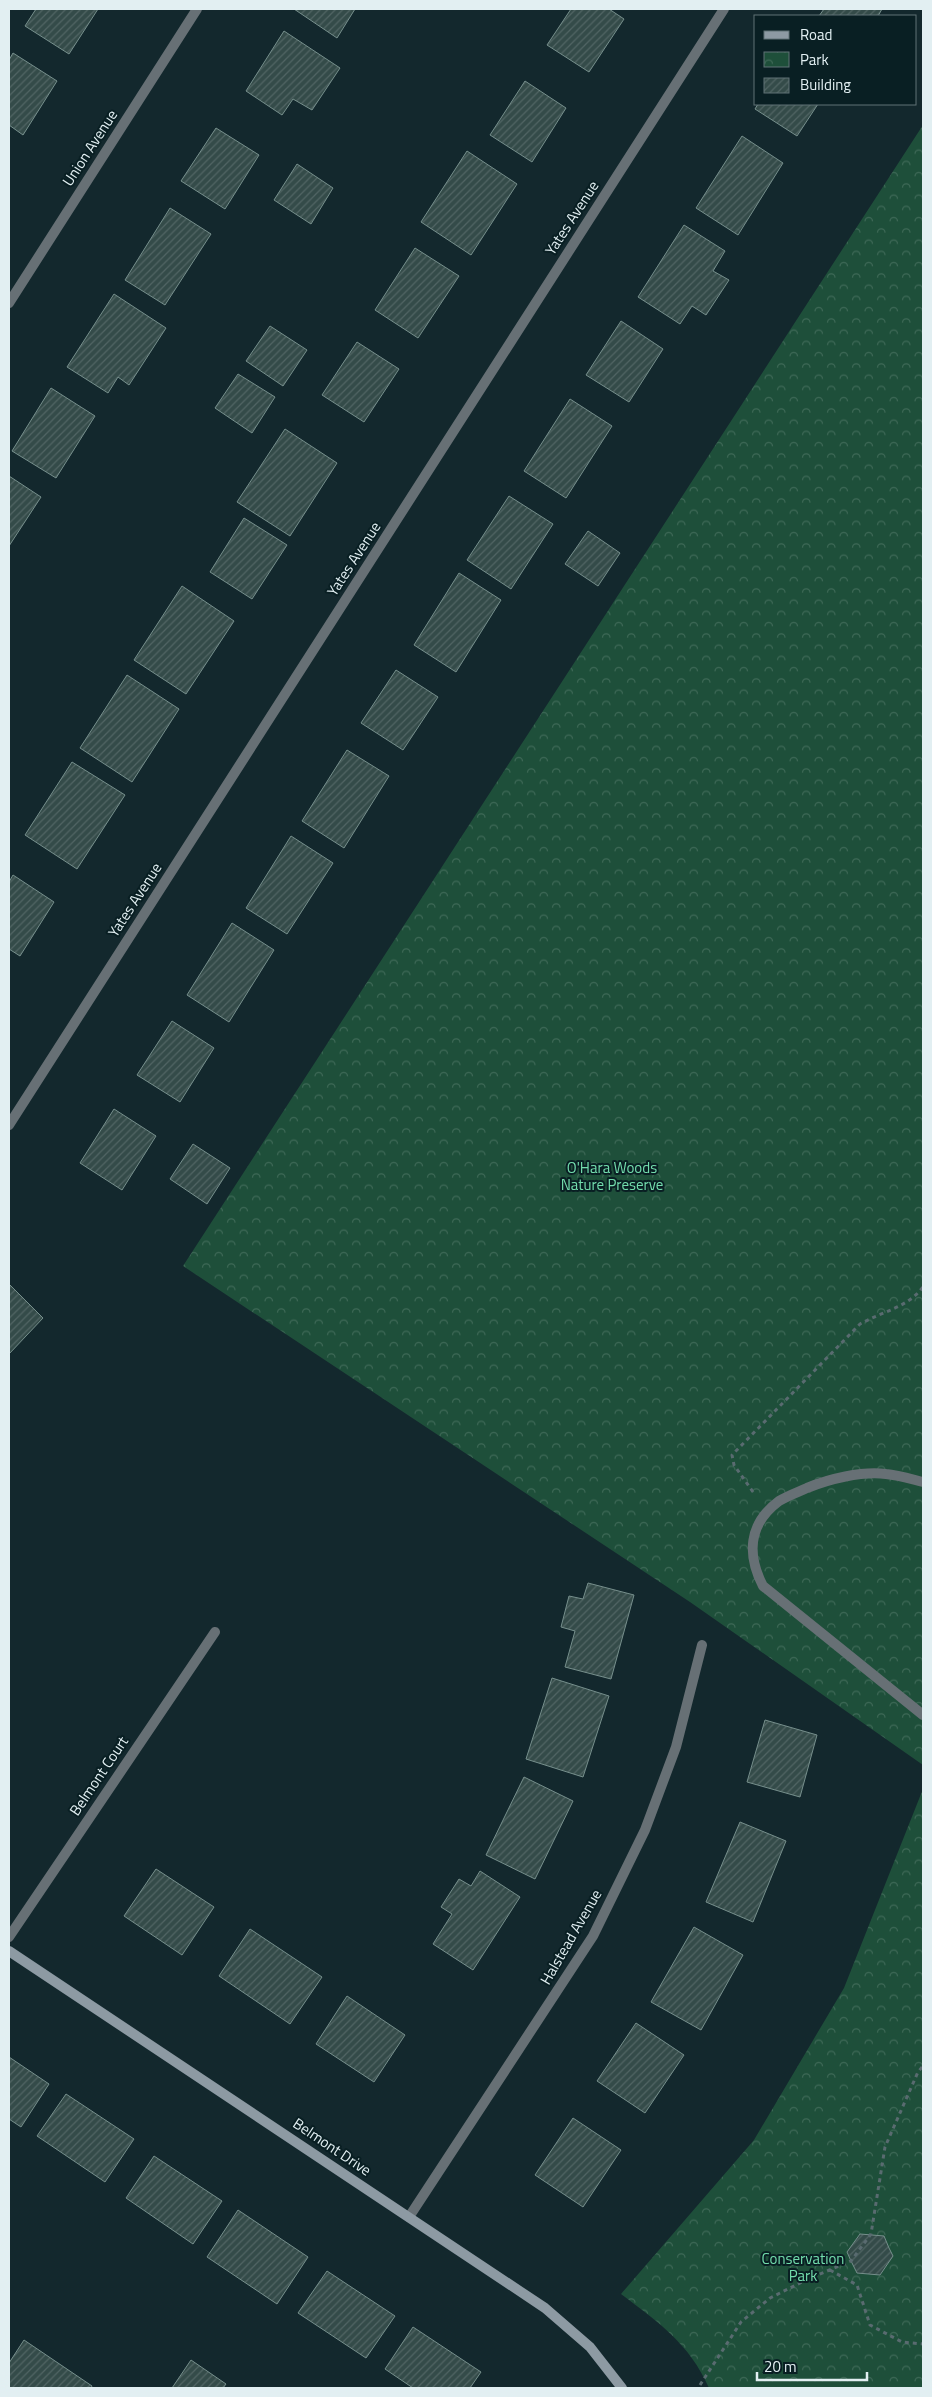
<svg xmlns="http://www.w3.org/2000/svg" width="932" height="2397" viewBox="0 0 932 2397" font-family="'Titillium Web',sans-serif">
<defs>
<pattern id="park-crowns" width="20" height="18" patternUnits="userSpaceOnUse" patternTransform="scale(1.25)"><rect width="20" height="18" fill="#1e4f3a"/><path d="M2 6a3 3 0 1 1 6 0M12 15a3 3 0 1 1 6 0" fill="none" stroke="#3e6957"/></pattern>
<pattern id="building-hatch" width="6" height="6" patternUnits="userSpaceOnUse" patternTransform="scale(1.25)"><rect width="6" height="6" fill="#344b49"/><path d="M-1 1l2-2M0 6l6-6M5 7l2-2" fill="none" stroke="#516564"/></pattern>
</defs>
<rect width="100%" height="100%" fill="#13282d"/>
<!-- park -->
<path fill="url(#park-crowns)" d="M923 125V1765L690 1602 183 1266Z
M923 1789V2388H709C689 2343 659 2323 621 2294L754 2140 844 1988Z"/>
<!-- building -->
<path fill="url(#building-hatch)" stroke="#768f8c" d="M36 9H98L69 54 25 26Z
M294 9H355L337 38Z
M571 9H609L624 19 589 72 547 45Z
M824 9H882L878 16H819Z
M284 31 340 68 312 110 293 99 282 115 246 91Z
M13 53 57 81 23 135 9 125V60Z
M525 81 566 108 532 162 490 135Z
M758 104H818L797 136 755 109Z
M216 128 259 155 225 209 181 181Z
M742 136 783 163 738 235 696 208Z
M467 151 517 184 471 255 421 222Z
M297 164 333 188 311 224 274 200Z
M170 208 211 234 165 305 125 280Z
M684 225 725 251 713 271 729 280 706 315 692 306 680 324 638 297Z
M415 248 459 276 418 338 375 310Z
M114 294 166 328 129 385 118 377 108 393 67 367Z
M621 321 663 349 629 402 586 375Z
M270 326 307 350 283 386 246 361Z
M357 342 399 369 364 422 322 395Z
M238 374 275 397 252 433 215 408Z
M51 388 95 416 56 478 12 451Z
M570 399 612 426 566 498 524 471Z
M285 429 337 463 290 536 237 502Z
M9 476 41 497 9 546Z
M509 496 553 524 511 589 467 560Z
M244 518 287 545 252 599 210 572Z
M588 531 620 553 598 586 565 564Z
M459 573 501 600 456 672 414 645Z
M182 586 234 621 186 694 134 660Z
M396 670 438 697 403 750 361 723Z
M127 675 179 709 132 782 80 748Z
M347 750 389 776 344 848 302 821Z
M72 762 125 795 77 869 25 835Z
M291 836 333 863 287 934 246 908Z
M13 875 54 902 20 956 9 949V882Z
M232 923 274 950 229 1022 187 995Z
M172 1021 214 1048 180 1102 137 1075Z
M114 1109 156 1136 122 1190 80 1163Z
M193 1144 230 1168 207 1204 170 1179Z
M9 1284 43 1318 9 1354Z
M588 1583 634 1595 611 1679 565 1667 575 1631 561 1627 569 1596 583 1599Z
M552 1678 609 1696 583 1777 526 1759Z
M765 1720 817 1735 800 1797 747 1782Z
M524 1777 573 1801 535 1879 486 1855Z
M740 1822 786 1841 753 1922 706 1902Z
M156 1869 214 1907 182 1955 124 1916Z
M480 1871 520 1897 473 1970 433 1944 452 1914 441 1907 459 1879 471 1886Z
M694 1927 743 1955 701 2030 651 2002Z
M250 1929 322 1977 290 2024 219 1976Z
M347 1996 405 2035 374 2082 316 2044Z
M636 2023 684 2055 645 2113 597 2081Z
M9 2057 49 2084 21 2127 9 2119Z
M66 2094 134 2139 105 2182 37 2136Z
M573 2118 621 2150 583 2207 535 2175Z
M154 2156 222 2201 193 2244 126 2198Z
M238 2210 308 2257 277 2304 207 2257Z
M860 2234 884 2236 889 2248 893 2256 880 2275 857 2273 851 2261 847 2252Z
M327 2271 395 2316 366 2358 298 2313Z
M413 2327 481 2372 470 2388H413L385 2369Z
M24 2340 92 2386 91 2388H9V2363Z
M191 2360 226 2384 223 2388H172Z"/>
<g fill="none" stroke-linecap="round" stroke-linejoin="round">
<!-- path -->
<path stroke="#596b70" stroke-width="3" stroke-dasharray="4 4" stroke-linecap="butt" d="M753 1492 734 1465 732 1455 860 1324C883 1311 907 1308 923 1287
M830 2270 857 2285 870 2325 902 2342 923 2344
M700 2385 741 2322 770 2298 808 2279 851 2261 871 2234 885 2147 918 2072 923 2066"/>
<!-- lane -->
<path stroke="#677075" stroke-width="10" d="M923 1482C911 1479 898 1475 886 1474 861 1471 829 1479 807 1488 798 1492 787 1496 779 1501 748 1524 747 1555 763 1586L923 1715"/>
<!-- street -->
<path stroke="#677075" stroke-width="10" d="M9 303 197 9
M9 1125 724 9
M9 1937 215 1632
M409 2217 593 1936 645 1830 676 1747 702 1645"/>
<!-- secondary -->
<path stroke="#8d9aa3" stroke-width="10" d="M9 1951 545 2308 590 2347 622 2388"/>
</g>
<g text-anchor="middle" stroke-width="4" stroke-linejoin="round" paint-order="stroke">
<!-- street labels -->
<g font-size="15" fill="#e2eff2" stroke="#091f23">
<text transform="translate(90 148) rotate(-57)" y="5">Union Avenue</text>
<text transform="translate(572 218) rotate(-57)" y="5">Yates Avenue</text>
<text transform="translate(354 559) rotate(-57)" y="5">Yates Avenue</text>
<text transform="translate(135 900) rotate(-57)" y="5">Yates Avenue</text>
<text transform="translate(99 1776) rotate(-56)" y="5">Belmont Court</text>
<text transform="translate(571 1937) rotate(-60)" y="5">Halstead Avenue</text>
<text transform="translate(332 2147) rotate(34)" y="5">Belmont Drive</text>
</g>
<!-- park labels -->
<g font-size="15" fill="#73ddad" stroke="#091f23">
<text x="612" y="1173">O'Hara Woods<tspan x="612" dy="17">Nature Preserve</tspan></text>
<text x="803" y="2264">Conservation<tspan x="803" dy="17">Park</tspan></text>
</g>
</g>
<!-- border -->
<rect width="932" height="2397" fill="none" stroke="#e2eff2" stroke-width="20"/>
<!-- legend -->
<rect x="754" y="15" width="162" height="90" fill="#091f23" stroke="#607276"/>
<rect x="764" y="31" width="25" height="8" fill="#8d9aa3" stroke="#607276"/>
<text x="800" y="40" font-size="15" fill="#e2eff2">Road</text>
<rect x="764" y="52" width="25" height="15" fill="url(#park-crowns)" stroke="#607276"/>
<text x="800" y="65" font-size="15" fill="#e2eff2">Park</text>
<rect x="764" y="78" width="25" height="15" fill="url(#building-hatch)" stroke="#607276"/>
<text x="800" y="90" font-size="15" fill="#e2eff2">Building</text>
<!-- scale -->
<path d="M757 2372v8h110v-8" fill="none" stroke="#e2eff2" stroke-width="2.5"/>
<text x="764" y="2372" font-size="15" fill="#e2eff2" stroke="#091f23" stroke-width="4" paint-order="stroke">20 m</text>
</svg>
